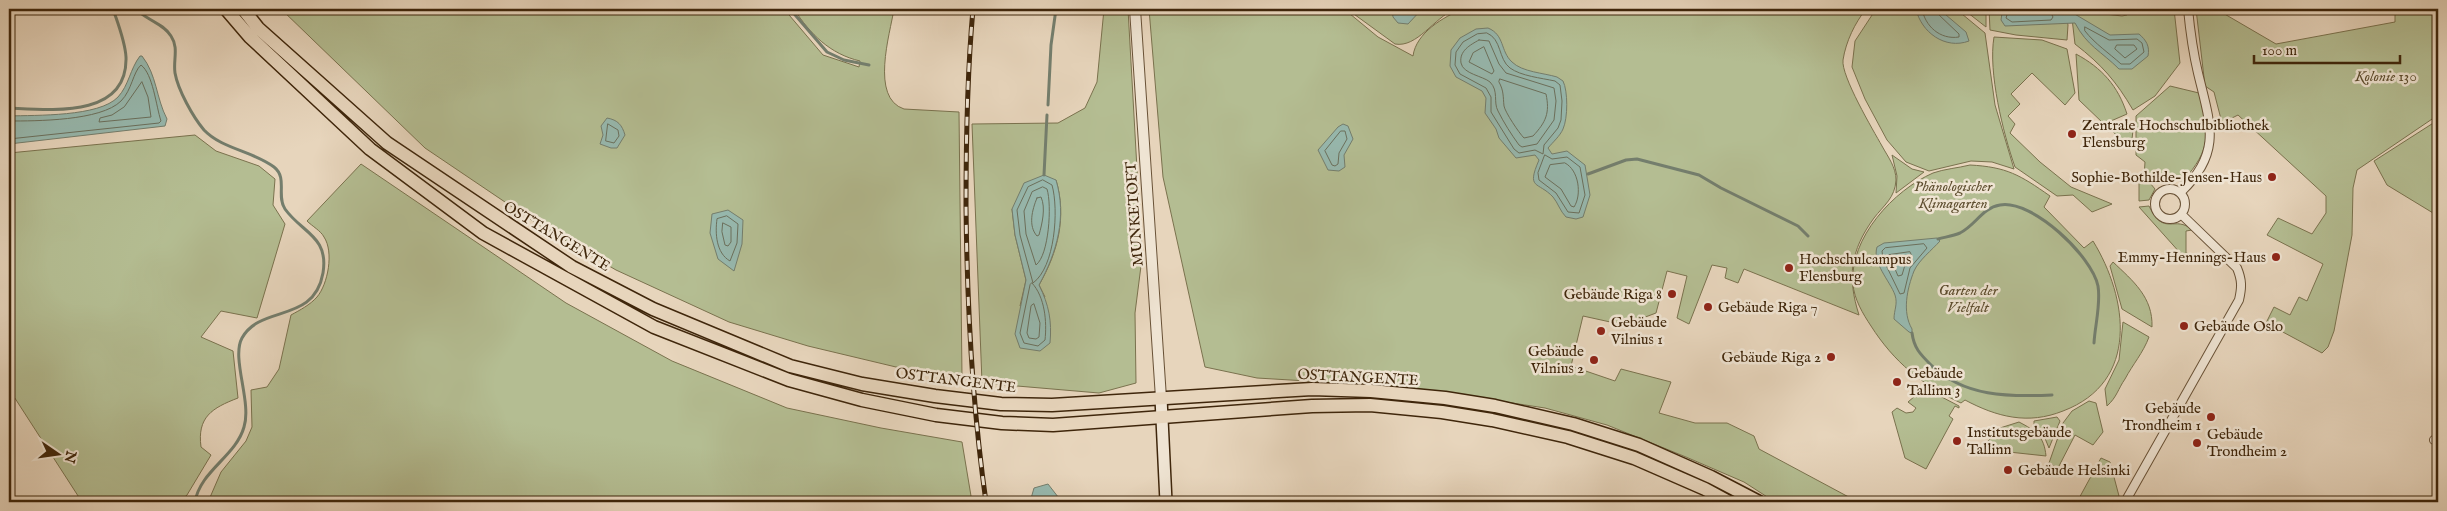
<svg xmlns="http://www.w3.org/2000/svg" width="2447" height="511" viewBox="0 0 2447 511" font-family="'IM FELL English',serif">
<rect width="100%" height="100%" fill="#e7d5bc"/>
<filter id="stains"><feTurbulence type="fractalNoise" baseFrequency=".004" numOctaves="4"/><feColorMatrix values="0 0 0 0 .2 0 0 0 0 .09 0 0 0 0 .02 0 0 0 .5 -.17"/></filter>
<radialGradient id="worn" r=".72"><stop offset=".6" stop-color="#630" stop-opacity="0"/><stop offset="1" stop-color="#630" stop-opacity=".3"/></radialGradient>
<!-- green -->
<path fill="#b4bd92" stroke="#7a724e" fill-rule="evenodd" d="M281 9H784L823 55 859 67 860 61C830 54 810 34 794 9H894C890 34 870 98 904 109L959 112 962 377 896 367 808 346 729 322 616 270 539 225 425 148Z
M1104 9H1128L1142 258 1135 313 1136 383 1099 393 982 383 972 124 1058 123 1085 108 1097 82ZM1056 180C1067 217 1058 252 1039 285L1045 297 1020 306 1026 280 1015 235 1012 209Z
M1149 9H1344L1378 37 1413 56C1416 33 1443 17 1463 9H1866C1855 23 1846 41 1843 60 1841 76 1873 130 1882 146 1888 157 1896 167 1896 180 1895 198 1884 205 1874 218 1850 251 1847 277 1859 315L1744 269 1738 283 1725 278 1727 268 1712 265 1689 324 1677 318 1687 276 1667 271 1656 313 1624 325 1583 316 1571 366 1615 381 1621 369 1671 382 1659 413 1695 423H1727L1754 436 1759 449 1858 502H1775L1744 482 1686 457 1607 425 1545 408 1407 387 1257 378 1205 367 1163 177Z
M1347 9H1455C1434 18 1417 48 1395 44Z
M1876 9H1956L1985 33 1995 105 2014 169 1992 162 1971 161 1929 171 1906 162 1887 140 1865 99 1852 67 1855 41Z
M1963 9H1986V27Z
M1989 9H2064L2068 25 2067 40 2016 35 1990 30Z
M2129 9H2174L2180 63 2155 96 2133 110C2116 81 2102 65 2075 44L2071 10 2122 16 2127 15Z
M2196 9H2216L2276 44 2395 22V9H2438V115L2357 170 2353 188 2352 235 2334 331 2328 347 2322 353 2266 323 2274 307 2290 315 2299 297 2307 301 2323 264 2267 235 2278 218 2312 234 2326 213V196L2238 115 2222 123 2214 92 2205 86Z
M1994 37 2042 40 2067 49 2075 93 2065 105 2032 73 2011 94 2020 104 2008 116 2015 124 2010 133 2040 162 2071 187 2112 204 2092 212 2073 195 2057 196 2015 167C2003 133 1988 72 1994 37Z
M2076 54C2102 68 2118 86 2127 114L2104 124 2079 100Z
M2170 86 2199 93C2209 134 2212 148 2183 181L2144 177 2145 162 2136 155V116Z
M2438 120V216L2387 185 2374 161Z
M2128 121 2133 130 2131 149 2108 127Z
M195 135 216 151 259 166 275 179 273 205 285 224 257 318 221 311 201 337 233 351 238 398C212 408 197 417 201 447L211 455 187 495 179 502H82L9 389V153Z
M1892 155 1912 169 1924 172 1896 193 1897 176Z
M361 164 566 303 672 361 787 408 881 428 962 442 972 502H208L221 472 246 441 252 427 251 390 267 387 279 369 291 315C300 310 310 305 317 297 328 284 334 252 324 237 321 231 312 226 307 221Z
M1970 165C2007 167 2020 175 2050 196L2044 207 2084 248 2093 241C2128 298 2140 382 2063 411 2028 425 1997 417 1965 400L1961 403C1922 385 1894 362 1871 326 1863 314 1854 299 1853 284 1849 238 1894 190 1933 173 1944 169 1958 168 1970 165Z
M2139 183H2150L2155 189 2149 200 2139 201Z
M2149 206C2164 238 2175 214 2192 230L2186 231V253L2190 254V264L2139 207Z
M2113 262C2133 281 2153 297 2152 327L2122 309 2110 266Z
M2123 322 2149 337C2143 353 2133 364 2125 379 2118 389 2117 397 2107 406L2105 389 2119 360Z
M1922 390 1932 396 1934 393 1959 406V408L1955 406 1949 416 1953 419 1926 469 1905 458 1892 412 1897 408 1906 413 1913 412 1916 408 1908 402Z
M2089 401 2096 403 2103 432 2093 445 2075 435 2058 468 2049 463 2063 423 2072 411Z
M2057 417 2060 421 2049 448 2044 436 2034 428V421Z
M2019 422C2036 431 2044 436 2046 456L1981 449 2000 428Z
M2101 458 2110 462 2119 496 2116 502H2077Z"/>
<!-- water -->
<path fill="#97b9af" stroke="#747e6d" d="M1392 9H1422L1408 24 1398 23 1393 17Z
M1916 9H1939L1966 32 1969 41C1945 50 1921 32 1916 9Z
M2006 9H2043L2073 13 2110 35 2139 34C2146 40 2150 46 2148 56L2132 69H2119C2101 51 2087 46 2075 23L2005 26 2001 20 2002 13Z
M1488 28C1505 35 1500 51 1512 62 1522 72 1544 73 1557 77L1563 81C1568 91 1568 118 1563 129 1560 136 1553 142 1548 148L1552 154 1567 151 1585 165 1590 195 1583 217 1576 219 1566 217C1560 211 1558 203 1553 197 1538 181 1526 190 1539 160L1535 155 1516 158 1499 138 1496 129 1485 113 1486 98 1482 91 1456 77 1450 66 1451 50 1460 38 1476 29Z
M140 56H142C157 75 156 98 167 119L165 126 9 144V116C36 115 99 117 118 97 129 85 130 69 140 56Z
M607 118C618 120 622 125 625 135L617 148H611L600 144 603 135 601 126Z
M1343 124 1348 126 1353 139 1344 155 1345 167 1339 171 1328 170 1318 150 1338 127Z
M1044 175 1056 180C1067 217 1057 252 1039 285 1049 305 1052 321 1050 343L1040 351 1020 348 1015 334 1026 280 1015 235 1012 209 1024 183Z
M728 210 743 220 742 244 734 271 718 259 710 233 712 214Z
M1937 238 1940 241C1932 250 1919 260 1914 271 1907 289 1902 312 1912 329V333L1909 332 1894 319C1894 310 1898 304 1895 295 1890 281 1872 263 1877 247L1884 243Z
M1048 484 1062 502H1030L1034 488Z"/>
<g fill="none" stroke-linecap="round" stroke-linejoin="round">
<!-- shore -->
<path stroke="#6b705d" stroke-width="1" d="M1922 9C1925 26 1940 40 1959 37V34L1938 14 1936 9
M2009 9 2006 18 2012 22 2051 20 2053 17 2049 9
M2085 27 2109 40 2137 39 2142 43 2144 52 2130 64H2121C2109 53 2095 44 2085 31Z
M1487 33C1502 39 1498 59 1510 68 1521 76 1541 78 1555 81L1560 85 1562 101 1561 120 1558 128 1544 145 1543 154 1535 150 1519 153 1514 149 1491 112V97L1486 88 1460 74 1455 65 1456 52 1463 42 1477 34Z
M1479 40 1489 41 1499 64 1506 73 1554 88 1556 101 1554 120 1537 144 1522 147 1519 145C1511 134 1504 123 1498 111 1493 102 1499 91 1490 82 1483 76 1463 74 1461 63 1459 51 1470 45 1479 40Z
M2117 45H2134L2137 49 2125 58 2115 49Z
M1484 47 1494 71 1492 74 1469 62 1473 53Z
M1500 79 1546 94C1550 113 1546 122 1533 136L1524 138C1519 133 1505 112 1504 106 1503 97 1504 91 1499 82Z
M142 82 148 97 151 117 99 122 100 118 112 115 124 107Z
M9 121C36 121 101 121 121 101 132 90 133 72 141 65 153 74 156 106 161 121L159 123 9 139
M608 124 618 130 619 136 614 143 606 141Z
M1341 131H1345L1347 139 1339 153 1338 164 1335 166 1332 165 1325 151Z
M1545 155 1552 159 1567 157 1580 167 1585 195 1579 213 1568 212 1556 193 1539 180 1538 173Z
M1565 163C1579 170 1582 195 1574 207L1571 206 1561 189 1545 177 1550 165Z
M1043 180 1052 185C1059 210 1055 267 1033 283L1020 235 1017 210 1028 187Z
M1043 187 1047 189C1052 205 1049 255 1036 265L1026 234 1024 211 1032 192Z
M1037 198 1041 197C1046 208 1042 224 1039 235L1037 236C1028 226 1032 210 1037 198Z
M727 216 738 224 737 243 730 261C716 253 715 233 717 219Z
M723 223 731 227V242L728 246 725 245 722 232Z
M1924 244 1927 248 1910 268 1904 293 1900 294 1883 259 1882 251 1885 248Z
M1910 252 1912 256 1905 265 1902 275 1898 276 1889 255Z
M1032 283C1045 297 1047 322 1045 340L1038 346 1024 343 1020 333 1030 285Z
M1034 304 1040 323 1039 337 1036 339 1029 338 1027 333 1031 306Z"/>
<!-- stream -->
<path stroke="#747e6d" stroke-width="3" d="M136 9C146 20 163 23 171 36 179 48 173 60 175 73 178 90 193 117 204 130 222 149 253 151 274 167 288 178 276 196 285 209 302 233 329 236 323 273 314 324 261 304 242 338 231 358 252 402 244 427 236 456 200 471 195 502
M790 9 827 52 844 60 869 65
M1048 105 1051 45 1056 9
M9 108C50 110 128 119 126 57 125 41 118 24 113 9
M1588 174 1626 160 1637 159 1699 175 1721 188 1798 226 1808 236
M1044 175 1047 115
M1938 239C1945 237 1953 236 1960 233 1976 225 1982 208 2000 205 2032 199 2092 256 2098 286 2101 304 2095 325 2094 343
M1912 333C1914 348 1920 354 1931 365 1964 397 2009 397 2052 395"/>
<defs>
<path id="minor" d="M2155 204a15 15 0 1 1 30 0a15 15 0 1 1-30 0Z
M2181 192C2223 152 2210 123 2198 73 2193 52 2190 30 2188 9
M2434 440H2438
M2125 502 2239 300C2242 287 2242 280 2237 268L2182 215"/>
<path id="tertiary" d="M1135 9 1161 398"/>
<path id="secondary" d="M1161 398 1166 502"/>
<path id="primary" d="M226 9 250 37 370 149 483 233 654 327 789 380 862 400 936 415 1002 423 1053 425 1312 406 1370 405 1442 412 1492 420 1568 437 1634 458 1705 489 1729 502
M243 9 258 28 387 143 572 267 653 309 790 366 862 384 935 396 1001 404 1052 405 1312 389 1371 391 1445 398 1495 406 1573 424 1639 445 1711 477 1759 502"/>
</defs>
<!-- minor casing -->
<use href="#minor" stroke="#695237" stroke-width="10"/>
<!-- tertiary casing -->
<use href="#tertiary" stroke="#695237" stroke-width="12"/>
<!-- secondary casing -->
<use href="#secondary" stroke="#3f260b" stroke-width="14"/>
<!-- primary casing -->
<use href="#primary" stroke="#3f260b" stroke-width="15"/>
<!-- minor -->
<use href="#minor" stroke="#efe4d3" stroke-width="8"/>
<!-- tertiary -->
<use href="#tertiary" stroke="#efe4d3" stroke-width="10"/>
<!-- secondary -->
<use href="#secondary" stroke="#efe4d3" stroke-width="11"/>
<!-- primary -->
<use href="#primary" stroke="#e7d5bc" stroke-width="12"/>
<defs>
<path id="rail" d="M973 9C967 75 966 140 966 206 967 306 972 404 986 502"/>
</defs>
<!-- rail casing -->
<use href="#rail" stroke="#3f260b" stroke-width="5"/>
<!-- rail -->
<use href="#rail" stroke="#efe4d3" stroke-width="3" stroke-dasharray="9" stroke-linecap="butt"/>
</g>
<!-- markers -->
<g fill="#8f2418" stroke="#efe4d3" stroke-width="2">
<circle cx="2072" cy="134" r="5"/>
<circle cx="2272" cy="177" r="5"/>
<circle cx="2276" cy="257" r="5"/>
<circle cx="1789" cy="268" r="5"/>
<circle cx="1672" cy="294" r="5"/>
<circle cx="1708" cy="307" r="5"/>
<circle cx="2184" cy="326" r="5"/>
<circle cx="1601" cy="331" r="5"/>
<circle cx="1831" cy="357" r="5"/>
<circle cx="1594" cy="360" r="5"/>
<circle cx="1897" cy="382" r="5"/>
<circle cx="2211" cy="417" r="5"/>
<circle cx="1957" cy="441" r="5"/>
<circle cx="2197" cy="443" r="5"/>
<circle cx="2008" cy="470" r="5"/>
</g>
<g text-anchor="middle" stroke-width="5" stroke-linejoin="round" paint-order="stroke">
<!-- park labels -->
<g font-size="15" font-style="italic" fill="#5c4c2d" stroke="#efe4d3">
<text x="2386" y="81">Kolonie 130</text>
<text x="1953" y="191">Phänologischer<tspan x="1953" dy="17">Klimagarten</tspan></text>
<text x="1968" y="295">Garten der<tspan x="1968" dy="17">Vielfalt</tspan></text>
</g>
<!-- poi labels -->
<g font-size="15" fill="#3f260b" stroke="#efe4d3" text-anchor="start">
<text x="2082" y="130">Zentrale Hochschulbibliothek<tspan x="2082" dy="17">Flensburg</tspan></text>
<text x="2262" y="182" text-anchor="end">Sophie-Bothilde-Jensen-Haus</text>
<text x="2266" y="262" text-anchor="end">Emmy-Hennings-Haus</text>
<text x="1799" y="264">Hochschulcampus<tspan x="1799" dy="17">Flensburg</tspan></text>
<text x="1662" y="299" text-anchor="end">Gebäude Riga 8</text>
<text x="1718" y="312">Gebäude Riga 7</text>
<text x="1611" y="327">Gebäude<tspan x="1611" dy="17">Vilnius 1</tspan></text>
<text x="2194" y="331">Gebäude Oslo</text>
<text x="1584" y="356" text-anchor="end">Gebäude<tspan x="1584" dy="17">Vilnius 2</tspan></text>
<text x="1821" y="362" text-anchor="end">Gebäude Riga 2</text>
<text x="1907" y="378">Gebäude<tspan x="1907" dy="17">Tallinn 3</tspan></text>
<text x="2201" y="413" text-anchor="end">Gebäude<tspan x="2201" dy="17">Trondheim 1</tspan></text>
<text x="1967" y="437">Institutsgebäude<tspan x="1967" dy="17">Tallinn</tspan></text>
<text x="2207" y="439">Gebäude<tspan x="2207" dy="17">Trondheim 2</tspan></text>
<text x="2018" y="475">Gebäude Helsinki</text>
</g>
<!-- street labels -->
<g font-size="15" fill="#3f260b" stroke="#efe4d3">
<text transform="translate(1134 214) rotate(-94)" y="5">MUNKETOFT</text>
<text transform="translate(557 236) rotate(31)" y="5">OSTTANGENTE</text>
<text transform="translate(1358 377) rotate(3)" y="5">OSTTANGENTE</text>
<text transform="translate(956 380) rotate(7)" y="5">OSTTANGENTE</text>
</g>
</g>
<!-- margin -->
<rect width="2447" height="511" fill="none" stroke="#e7d5bc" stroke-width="30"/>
<rect x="10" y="10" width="2427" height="491" fill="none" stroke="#3f260b" stroke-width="2.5"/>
<rect x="15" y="15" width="2417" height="481" fill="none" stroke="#3f260b"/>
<!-- north arrow -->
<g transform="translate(58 454) rotate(103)" stroke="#efe4d3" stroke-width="4" paint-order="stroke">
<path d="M0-4L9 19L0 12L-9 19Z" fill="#3f260b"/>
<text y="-8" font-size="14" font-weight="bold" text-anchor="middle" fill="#3f260b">N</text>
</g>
<!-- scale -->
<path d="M2254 55v8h146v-8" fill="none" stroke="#3f260b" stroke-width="2.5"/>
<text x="2262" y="55" font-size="15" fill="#3f260b" stroke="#efe4d3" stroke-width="4" paint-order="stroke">100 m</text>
<rect width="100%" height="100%" filter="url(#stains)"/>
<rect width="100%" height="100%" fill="url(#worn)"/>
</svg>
